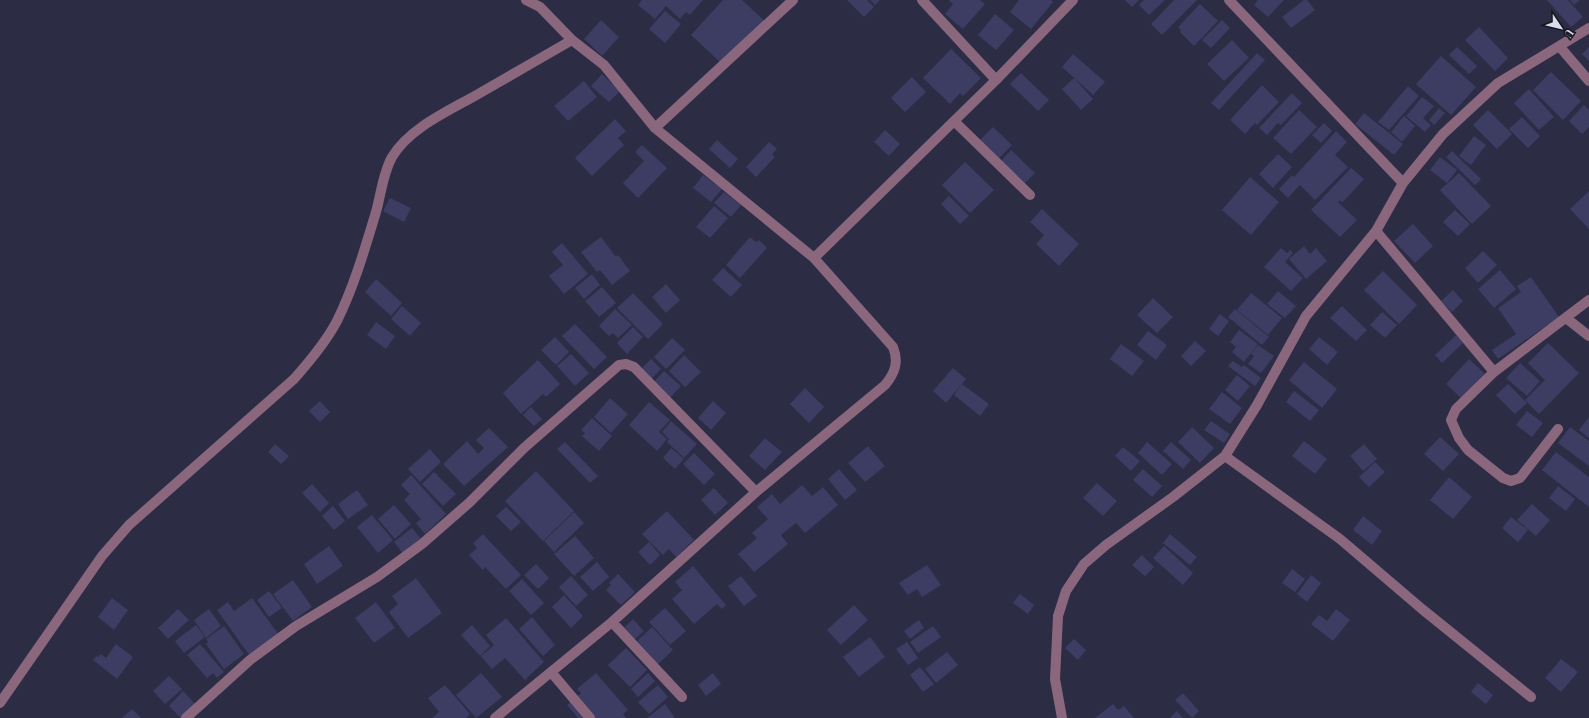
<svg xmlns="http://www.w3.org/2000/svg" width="1589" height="718" viewBox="0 0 1589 718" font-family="'Playfair Display',serif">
<rect width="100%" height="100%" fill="#2c2c45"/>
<!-- building -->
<path fill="#3d3c63" d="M642 0H703L690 15 686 12 680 19 666 6 655 19 638 5Z
M723 0H742L766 22 751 37 748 35 721 63 691 35Z
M847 0H867L874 7 864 17Z
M870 0H880L875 5Z
M950 0H980L985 4 963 29 945 14 953 4 949 1Z
M1019 0H1051L1053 2 1031 29 1010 12Z
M1125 0H1139L1132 7Z
M1144 0H1165L1149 15 1139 5Z
M1174 0H1197L1162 35 1151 24Z
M1258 0H1284L1268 17 1254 5Z
M1304 0H1307L1315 10 1291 28 1282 17Z
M1547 0H1568L1583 17 1571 27Z
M1570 0H1580L1574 5Z
M1200 4 1218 21 1194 46 1180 32 1181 30 1178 27Z
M665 11 681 24 665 43 649 29Z
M995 14 1014 30 996 50 978 35Z
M601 20 619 37 602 56 584 39Z
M1222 20 1230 28 1211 48 1202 40Z
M1479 27 1508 58 1495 71 1465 40Z
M1232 40 1249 58 1224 81 1207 64Z
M1457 47 1477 66 1469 74 1449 55Z
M1589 47V61L1582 54Z
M951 49 981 78 963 96 960 93 950 104 923 78Z
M1257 53 1265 60 1219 110 1211 103Z
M1073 54 1105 82 1093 95 1062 67Z
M1441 56 1476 87 1451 115 1416 84Z
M1551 72 1581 101 1563 120 1533 90Z
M1021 73 1049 100 1038 111 1010 84Z
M602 74 620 91 609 102 591 86Z
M912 77 926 92 905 112 891 98Z
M1074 78 1093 99 1081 110 1062 89Z
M584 81 597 97 568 121 554 106Z
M1262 85 1279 102 1257 125 1255 123 1245 134 1230 120Z
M1408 86 1419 96 1389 130 1378 122Z
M1529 89 1554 117 1539 130 1514 103Z
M1292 93 1302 103 1281 125 1278 123 1267 135 1259 128Z
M1422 97 1434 106 1423 118 1431 125 1425 132 1406 116Z
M1584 105 1589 110V127L1582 134 1569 121Z
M1439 108 1445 113 1434 125 1429 120Z
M1299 110 1317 127 1291 154 1273 138Z
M1488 110 1512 134 1497 149 1473 125Z
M1364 113 1403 144 1394 155 1355 124Z
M1404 116 1415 126 1402 142 1391 132Z
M1522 117 1540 136 1528 148 1509 129Z
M615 119 626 131 618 138 624 145 592 176 575 158Z
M1324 123 1332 131 1321 143 1312 135Z
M993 127 1012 145 999 158 980 140Z
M885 130 900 144 889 156 874 142Z
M1336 131 1347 142 1335 155 1348 167 1315 200 1300 185 1288 198 1279 189 1292 175 1294 177Z
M1474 136 1486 145 1471 165 1459 156Z
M717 140 738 159 730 168 709 149Z
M769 142 777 149 772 154 775 157 756 177 746 167Z
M642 145 667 168 638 198 623 183 644 161 635 152Z
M1011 150 1035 173 1025 183 1001 161Z
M1452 151 1481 179 1475 185 1446 157Z
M1278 154 1292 167 1273 188 1259 174Z
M1440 157 1457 170 1447 183 1430 170Z
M965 162 994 190 970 213 942 185Z
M1351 168 1364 179 1342 203 1340 200 1338 202 1357 220 1340 237 1311 210Z
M1459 173 1491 206 1472 224 1440 190Z
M703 175 722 189 711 202 693 188Z
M1250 177 1279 202 1251 235 1222 210Z
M1589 191V229L1570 209Z
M724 192 741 205 731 217 714 203Z
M949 196 969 216 960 224 941 204Z
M390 198 411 208 404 222 383 211Z
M714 206 728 218 710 238 696 227Z
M1042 209 1079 244 1059 266 1036 244 1044 235 1030 222Z
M1455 210 1470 224 1458 236 1443 222Z
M1413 224 1433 246 1415 263 1394 241Z
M601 237 616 257 618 255 630 271 612 285 600 270 597 272 581 252Z
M750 237 756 242 759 240 767 248 740 278 726 265Z
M562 243 588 274 564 294 549 276 563 265 552 252Z
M1304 246 1310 254 1316 248 1327 261 1306 279 1289 259Z
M1281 248 1287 253 1290 250 1293 253 1285 262 1303 278 1291 291 1264 267Z
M1483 251 1497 265 1478 283 1465 268Z
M723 268 742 285 731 297 712 280Z
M1500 270 1516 289 1494 308 1478 289Z
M1383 271 1417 305 1399 324 1364 290Z
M592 274 600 285 584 299 575 288Z
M1531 277 1559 317 1498 359 1492 350 1516 334 1498 308 1521 292 1517 286Z
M376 279 402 303 391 316 365 292Z
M666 284 680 300 666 313 652 297Z
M602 287 616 303 599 317 585 301Z
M1453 290 1463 301 1452 312 1441 301Z
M1278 291 1296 306 1285 318 1267 304Z
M633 293 663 324 648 339 617 308Z
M1251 293 1282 318 1268 335 1237 310Z
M1153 298 1173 317 1157 333 1137 315Z
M402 306 421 323 410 336 391 319Z
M1342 306 1367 330 1356 341 1330 318Z
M615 309 632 325 618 338 613 333 609 336 599 326Z
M1235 309 1269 337 1262 345 1228 317Z
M1382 312 1397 325 1385 338 1370 325Z
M1220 314 1229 321 1218 336 1209 329Z
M376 322 395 336 386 349 367 335Z
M575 324 607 357 594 369 562 336Z
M633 327 643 337 627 354 617 343Z
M1239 330 1258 344 1244 362 1232 352 1236 347 1230 342Z
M1148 331 1167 345 1156 360 1137 345Z
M1456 335 1463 343 1442 363 1435 355Z
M555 337 569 352 556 365 541 350Z
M1319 337 1338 352 1327 365 1309 349Z
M672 338 685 350 666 369 654 357Z
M1195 341 1206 351 1191 366 1181 356Z
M1548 343 1579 373 1539 414 1525 400 1545 380 1528 363Z
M1121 344 1144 361 1132 376 1110 359Z
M1258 345 1274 356 1261 373 1248 364 1254 356 1251 354Z
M571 354 589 373 575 386 557 366Z
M684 355 701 372 685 387 669 371Z
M651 359 661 369 651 379 641 369Z
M1469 359 1485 374 1462 399 1446 384Z
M538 360 560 384 546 397 543 394 521 414 503 393Z
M1233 361 1242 367 1244 365 1261 378 1255 386 1228 366Z
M1304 362 1337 389 1322 408 1289 380Z
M1520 363 1540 381 1527 396 1506 378Z
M953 368 966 379 946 403 933 391Z
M664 371 681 386 670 398 653 383Z
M1237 375 1250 386 1238 401 1225 390Z
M962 384 989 404 980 416 954 395Z
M1508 384 1527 403 1515 414 1496 395Z
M805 388 824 407 809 423 790 404Z
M1294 391 1319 410 1310 421 1286 402Z
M1222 392 1242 408 1230 424 1209 409Z
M610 398 628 414 611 433 594 417Z
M320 401 330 412 320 422 309 411Z
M713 401 726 413 711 430 698 418Z
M649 402 670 420 659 432 667 439 657 451 629 425Z
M531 407 542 419 534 426 523 415Z
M1527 411 1543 423 1532 437 1516 425Z
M1589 417V438L1579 430Z
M592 418 612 436 599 451 582 436 585 433 581 430Z
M671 421 697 444 684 458 667 442 669 439 662 432Z
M1211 421 1230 434 1224 443 1204 430Z
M1192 427 1214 448 1200 463 1178 442Z
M1570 427 1589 441V466L1558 443Z
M489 428 508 447 464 486 443 464 467 441 478 454 484 448 476 440Z
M1440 437 1459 454 1443 471 1424 454Z
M765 438 782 452 765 470 749 456Z
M1304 441 1327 459 1315 474 1292 456Z
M565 442 598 476 590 483 557 449Z
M1147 442 1172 464 1162 475 1138 453Z
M1171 442 1191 460 1183 469 1163 451Z
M275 444 289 456 281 464 268 452Z
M1364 444 1377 459 1363 471 1350 456Z
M868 446 885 466 865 482 848 463Z
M1123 447 1140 461 1131 471 1115 456Z
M671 448 684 459 675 469 663 458Z
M430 449 441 462 420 482 408 469Z
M1556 452 1589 477V507L1542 470Z
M694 453 715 474 704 485 683 464Z
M1375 462 1385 472 1369 487 1359 477Z
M839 469 857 490 845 500 828 479Z
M1143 469 1162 486 1152 497 1133 480Z
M536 471 574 511 543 541 505 501Z
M434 472 456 494 443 506 422 484Z
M411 475 446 514 425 534 416 523 421 519 404 500 410 494 401 485Z
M1449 477 1472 497 1453 519 1430 500Z
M1097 483 1117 501 1103 516 1083 498Z
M312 484 329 503 320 512 302 493Z
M802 485 812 496 823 487 838 505 805 533 796 523 781 535 788 544 754 572 738 554 757 538 752 533 768 519 757 507 772 494 780 504Z
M1558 486 1575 499 1566 511 1549 498Z
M714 488 728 503 715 515 701 500Z
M357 490 368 505 348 519 338 504Z
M1532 504 1550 520 1536 536 1517 520Z
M394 505 411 524 395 539 378 519Z
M333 506 345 521 334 530 322 516Z
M506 507 521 522 511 531 496 516Z
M667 511 694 540 676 557 669 549 663 555 642 534Z
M574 512 584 523 554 552 544 541Z
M372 515 393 540 378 553 357 527Z
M1363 516 1382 531 1372 545 1353 530Z
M1511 517 1528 530 1518 542 1502 528Z
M412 528 422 540 404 555 394 542Z
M483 534 521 575 506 589 485 567 483 570 469 555 477 548 473 543Z
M1170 534 1197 557 1190 565 1163 543Z
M575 536 594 558 574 576 554 554Z
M649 542 660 555 650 565 638 552Z
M329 546 343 566 317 584 304 564Z
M1164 546 1193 573 1183 585 1153 558Z
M1142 555 1154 567 1145 576 1132 565Z
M597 562 609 577 593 591 580 577Z
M536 564 549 578 538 589 524 575Z
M927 565 941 585 922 597 917 589 908 595 899 583Z
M693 566 726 605 722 609 717 604 694 624 672 599 682 590 675 582Z
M1292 569 1305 579 1295 592 1282 583Z
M618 574 635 592 621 605 606 590 611 585 609 583Z
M1311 575 1321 583 1307 602 1297 594Z
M571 576 588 595 576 606 559 587Z
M741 576 757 596 744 606 728 586Z
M416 578 442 613 408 638 389 612 398 604 392 596Z
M522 579 544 603 531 615 509 591Z
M293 580 312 607 293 621 273 594Z
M269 591 282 608 269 617 257 600Z
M1020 594 1034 605 1028 614 1013 603Z
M564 595 583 616 571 628 552 607Z
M112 598 128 610 114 630 98 617Z
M252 598 279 635 250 656 217 610 228 602 234 611Z
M376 602 395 628 374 643 355 618Z
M854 605 868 620 841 645 827 630Z
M665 608 686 631 670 645 649 622Z
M178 609 189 620 168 639 158 628Z
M209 609 221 626 206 638 194 620Z
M1336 609 1350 620 1333 641 1311 624 1319 615 1327 621Z
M532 617 555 645 543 656 519 629Z
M506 618 544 662 525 680 505 658 492 669 481 656 494 645 486 635Z
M633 619 644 631 635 639 624 628Z
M919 620 924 628 910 639 904 631Z
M196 625 205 637 184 653 175 641Z
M472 625 490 646 480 656 461 635Z
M224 626 244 654 224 669 206 644 208 642 206 639Z
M933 626 941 637 918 653 910 642Z
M652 627 673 650 658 664 637 641Z
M870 637 885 657 859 677 843 657Z
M1074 639 1086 650 1078 660 1065 648Z
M907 642 918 658 908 665 896 649Z
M116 644 133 657 117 679 93 660 96 656 98 657 101 654 106 658Z
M200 644 224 672 217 678 213 673 207 678 187 655Z
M626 648 647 670 630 687 608 665Z
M947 652 958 665 936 683 925 669Z
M1561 659 1578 672 1561 692 1545 678Z
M920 667 934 684 923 692 910 675Z
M481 673 502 697 476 718 456 695Z
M596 673 628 710 623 714 626 718H578L567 705 581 693 577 689Z
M648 673 655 681 638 697 631 689Z
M713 673 721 684 706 696 698 685Z
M169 676 182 689 165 704 153 691Z
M1478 683 1493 695 1486 704 1471 692Z
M445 685 470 714 466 718H432L439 712 428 698Z
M658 685 668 697 649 714 638 702Z
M183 691 196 705 181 718 169 706Z
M1183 693 1199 711 1192 718 1175 700Z
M665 704 675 718H647Z
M1113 704 1118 710 1124 706 1134 718H1095Z
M132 709 141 718H122Z
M1177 711 1183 718H1170Z"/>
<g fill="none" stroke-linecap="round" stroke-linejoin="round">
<!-- minor -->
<path stroke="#8b677e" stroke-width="10" d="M922 0 996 80
M1229 0 1403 183
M1560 47 1589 81
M954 121 1030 195
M655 128 793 0
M1376 231 1494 372
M814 258 996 80 1073 0
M1566 318 1589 336
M1558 429 1520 478 1511 481 1503 478 1468 450 1459 438 1451 420 1456 409 1494 372 1589 300
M1225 456 1340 539 1422 609 1531 697
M612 622 682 697
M551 672 590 718
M0 703 102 556 129 525 294 379C310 361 326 342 337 321 354 287 365 248 376 212 381 194 383 173 392 157 410 127 451 110 480 93 511 75 541 58 572 40
M186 718 250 660 296 626 377 577 422 544 470 502 524 448 619 365 626 364 634 367 756 492
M495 718 612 622 756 492 885 385C895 373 899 362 893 347L814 258 655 128 604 65 572 40 540 7 526 0
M1062 718 1055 679 1058 616 1066 591 1084 564 1106 545 1173 497 1225 456 1257 405 1306 316 1376 231 1403 183 1443 134 1498 83 1589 28"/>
</g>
<!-- north arrow -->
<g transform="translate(1561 28) rotate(125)" stroke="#161621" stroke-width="3" paint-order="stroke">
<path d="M0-3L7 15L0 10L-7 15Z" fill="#dadbec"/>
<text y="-6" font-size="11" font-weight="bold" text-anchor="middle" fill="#dadbec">U</text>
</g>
</svg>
